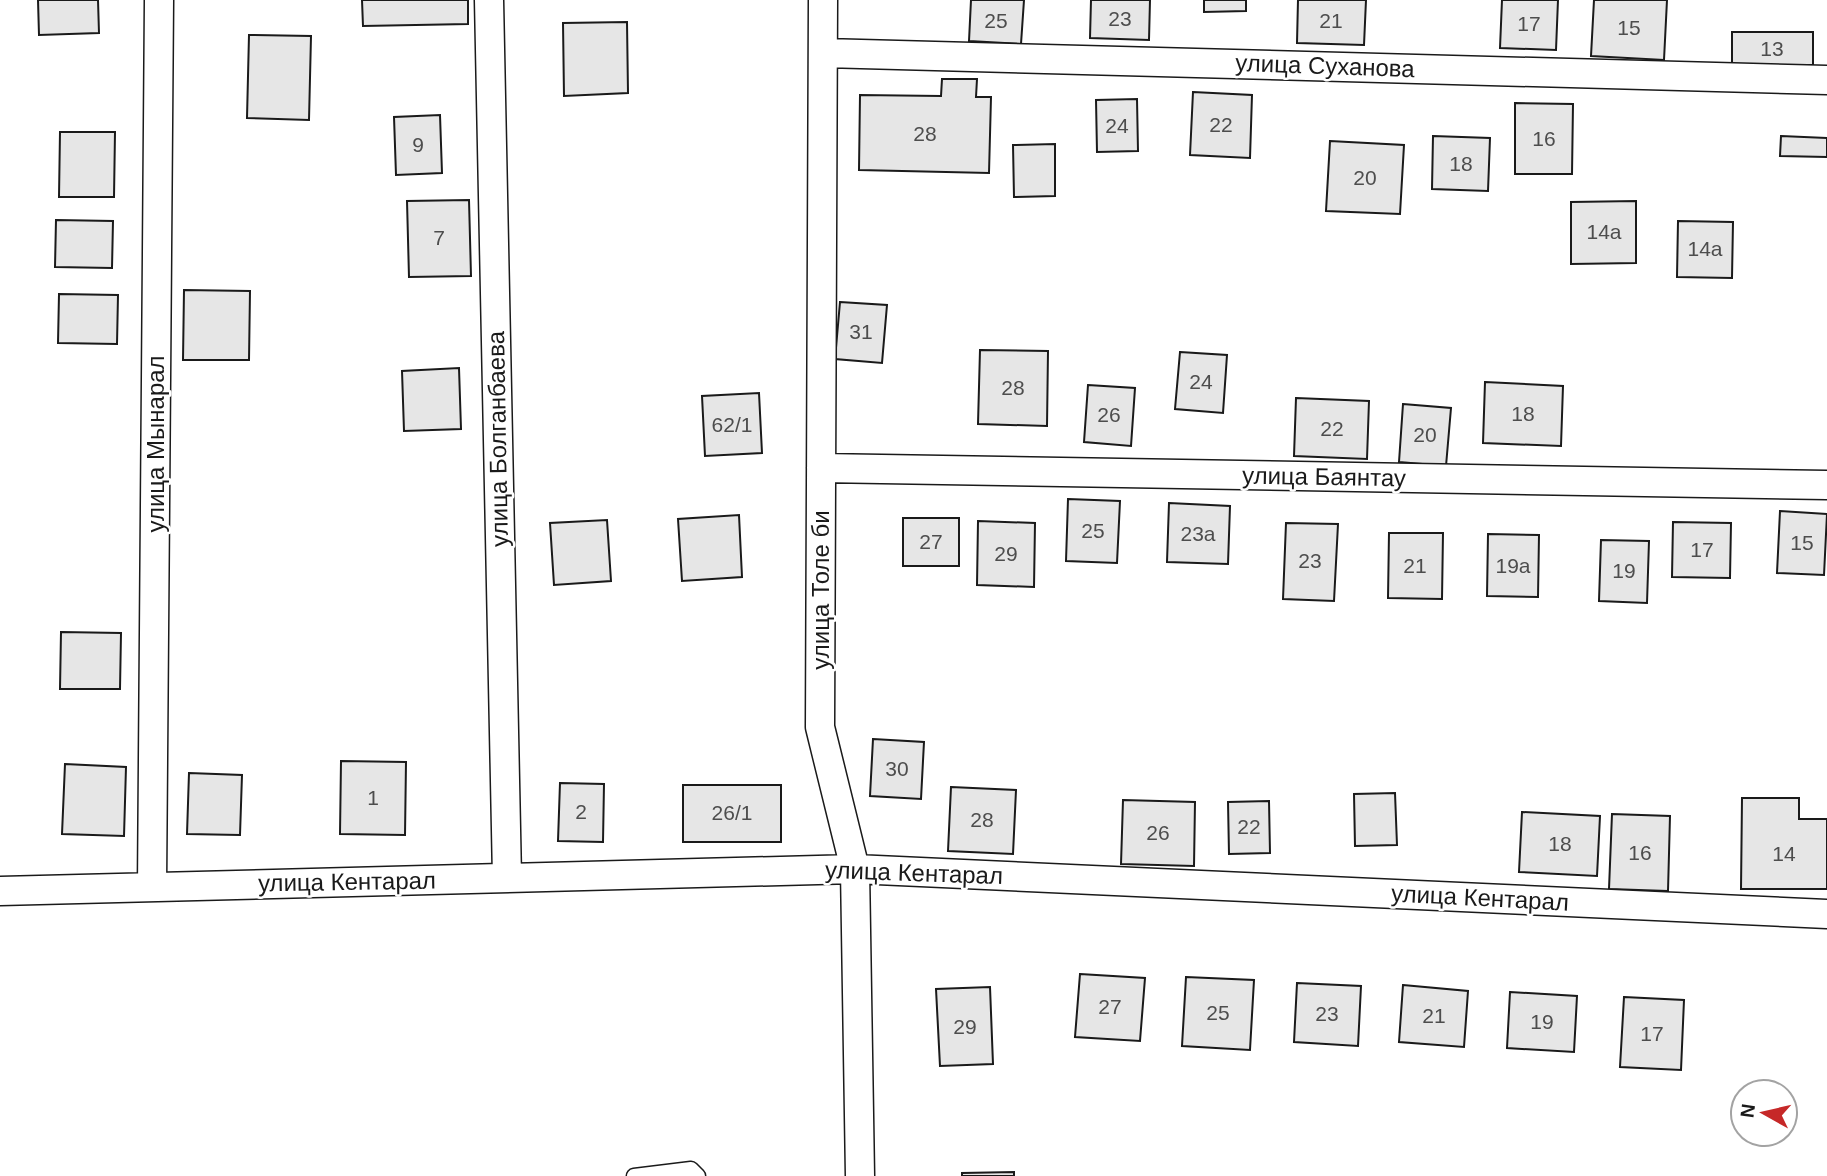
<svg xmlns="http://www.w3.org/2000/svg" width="1827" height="1176" viewBox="0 0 1827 1176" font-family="Helvetica,sans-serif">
<rect width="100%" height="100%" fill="#fff"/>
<!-- building -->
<path fill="#e6e6e6" stroke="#1a1a1a" stroke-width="2" d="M38 0H98L99 33 39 35Z
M362 0H468V24L363 26Z
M971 0H1024L1021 44 969 41Z
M1091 0H1150L1149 40 1090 38Z
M1204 0H1246V11L1204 12Z
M1298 0H1366L1364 45 1297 43Z
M1502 0H1558L1556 50 1500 48Z
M1594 0H1667L1664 60 1591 56Z
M627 22 628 93 564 96 563 23Z
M1732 32H1813V65H1732Z
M249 35 311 36 309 120 247 118Z
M942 79H977L976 97H991L989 173 859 170 860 95 941 96Z
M1193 92 1252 95 1250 158 1190 155Z
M1137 99 1138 151 1097 152 1096 100Z
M1515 103 1573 104 1572 174H1515Z
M440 115 442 173 396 175 394 117Z
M60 132H115L114 197H59Z
M1433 136 1490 138 1488 191 1432 189Z
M1781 136 1827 138V157L1780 156Z
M1330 141 1404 145 1400 214 1326 211Z
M1055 144V196L1014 197 1013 145Z
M469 200 471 276 409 277 407 201Z
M1636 201V263L1571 264V202Z
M56 220 113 221 112 268 55 267Z
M1678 221 1733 222 1732 278 1677 277Z
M184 290 250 291 249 360H183Z
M59 294 118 295 117 344 58 343Z
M840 302 887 305 882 363 835 359Z
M980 350 1048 351 1047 426 978 424Z
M1180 352 1227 355 1223 413 1175 409Z
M459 368 461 429 404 431 402 371Z
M1485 382 1563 386 1561 446 1483 443Z
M1088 385 1135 388 1131 446 1084 442Z
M759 393 762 453 705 456 702 396Z
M1296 398 1369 401 1367 459 1294 456Z
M1403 404 1451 408 1446 466 1399 462Z
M1068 499 1120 501 1117 563 1066 561Z
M1169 503 1230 506 1228 564 1167 562Z
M1780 511 1827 514 1824 575 1777 573Z
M739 515 742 577 682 581 678 519Z
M903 518H959V566H903Z
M607 520 611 581 554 585 550 523Z
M978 521 1035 523 1034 587 977 585Z
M1673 522 1731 523 1730 578 1672 577Z
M1286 523 1338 524 1334 601 1283 599Z
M1389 533H1443L1442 599 1388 598Z
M1488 534 1539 535 1538 597 1487 596Z
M1601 540 1649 541 1647 603 1599 601Z
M61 632 121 633 120 689H60Z
M873 739 924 742 921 799 870 796Z
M341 761 406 762 405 835 340 834Z
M65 764 126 767 124 836 62 834Z
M189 773 242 775 240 835 187 834Z
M560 783 604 784 603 842 558 841Z
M683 785H781V842H683Z
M951 787 1016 790 1013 854 948 851Z
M1395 793 1397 845 1355 846 1354 794Z
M1742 798H1799V819H1827V889H1741Z
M1123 800 1195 802 1194 866 1121 864Z
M1269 801 1270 853 1229 854 1228 802Z
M1522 812 1600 816 1597 876 1519 872Z
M1612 814 1670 816 1668 891 1609 889Z
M1080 974 1145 978 1140 1041 1075 1037Z
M1186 977 1254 980 1250 1050 1182 1046Z
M1297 983 1361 986 1358 1046 1294 1042Z
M1403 985 1468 991 1464 1047 1399 1042Z
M990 987 993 1064 940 1066 936 989Z
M1510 992 1577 996 1574 1052 1507 1048Z
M1624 997 1684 1000 1681 1070 1620 1067Z
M1014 1172V1176H962V1173Z"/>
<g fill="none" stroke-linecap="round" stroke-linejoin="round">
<defs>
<path id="lane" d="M634 1176 691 1169 698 1176"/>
<path id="street" d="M489 0 507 878
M823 0 820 727 855 869 860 1176
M824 53 1827 80
M821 468 1827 485
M152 887 159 0
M0 891 855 869 1827 914"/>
</defs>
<!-- lane casing -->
<use href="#lane" stroke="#1a1a1a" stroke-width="17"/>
<!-- street casing -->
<use href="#street" stroke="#1a1a1a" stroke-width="31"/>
<!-- lane -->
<use href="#lane" stroke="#fff" stroke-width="14"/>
<!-- street -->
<use href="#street" stroke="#fff" stroke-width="28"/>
</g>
<g text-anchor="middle" stroke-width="5" stroke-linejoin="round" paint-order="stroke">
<!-- number labels -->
<g font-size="21" fill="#4d4d4d">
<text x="1120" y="26">23</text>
<text x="996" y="28">25</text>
<text x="1331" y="28">21</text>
<text x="1529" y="31">17</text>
<text x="1629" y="35">15</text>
<text x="1772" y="56">13</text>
<text x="1221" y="132">22</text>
<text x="1117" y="133">24</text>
<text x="925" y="141">28</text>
<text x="1544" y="146">16</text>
<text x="418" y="152">9</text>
<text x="1461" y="171">18</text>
<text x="1365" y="185">20</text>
<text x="1604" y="239">14а</text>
<text x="439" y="245">7</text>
<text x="1705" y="256">14а</text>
<text x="861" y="339">31</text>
<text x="1201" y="389">24</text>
<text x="1013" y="395">28</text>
<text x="1523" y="421">18</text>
<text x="1109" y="422">26</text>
<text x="732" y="432">62/1</text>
<text x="1332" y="436">22</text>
<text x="1425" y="442">20</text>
<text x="1093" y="538">25</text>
<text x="1198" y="541">23а</text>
<text x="931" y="549">27</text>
<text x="1802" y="550">15</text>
<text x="1702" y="557">17</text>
<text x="1006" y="561">29</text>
<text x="1310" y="568">23</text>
<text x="1415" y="573">21</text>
<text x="1513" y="573">19а</text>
<text x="1624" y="578">19</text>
<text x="897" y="776">30</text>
<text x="373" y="805">1</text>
<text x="581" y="819">2</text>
<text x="732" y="820">26/1</text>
<text x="982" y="827">28</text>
<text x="1249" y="834">22</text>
<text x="1158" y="840">26</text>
<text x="1560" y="851">18</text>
<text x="1640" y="860">16</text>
<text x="1784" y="861">14</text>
<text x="1110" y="1014">27</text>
<text x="1218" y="1020">25</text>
<text x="1327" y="1021">23</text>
<text x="1434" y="1023">21</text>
<text x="1542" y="1029">19</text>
<text x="965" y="1034">29</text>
<text x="1652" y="1041">17</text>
</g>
<!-- street labels -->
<g font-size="24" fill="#1a1a1a" stroke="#fff">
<text transform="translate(1325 66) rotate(2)" y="8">улица Суханова</text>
<text transform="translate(498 439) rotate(-91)" y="8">улица Болганбаева</text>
<text transform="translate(156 444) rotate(-90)" y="8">улица Мынарал</text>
<text transform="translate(1324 477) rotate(1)" y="8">улица Баянтау</text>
<text transform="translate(821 590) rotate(-90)" y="8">улица Толе би</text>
<text transform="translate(914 873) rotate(2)" y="8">улица Кентарал</text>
<text transform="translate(347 882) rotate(-1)" y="8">улица Кентарал</text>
<text transform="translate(1480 898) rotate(3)" y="8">улица Кентарал</text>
</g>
</g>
<!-- north arrow -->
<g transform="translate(1764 1113) rotate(278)"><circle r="33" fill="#ffffff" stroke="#a3a3a3" stroke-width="2"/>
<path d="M0-5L12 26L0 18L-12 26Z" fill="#c62828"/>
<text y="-10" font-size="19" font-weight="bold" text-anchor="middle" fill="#1a1a1a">N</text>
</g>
</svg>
